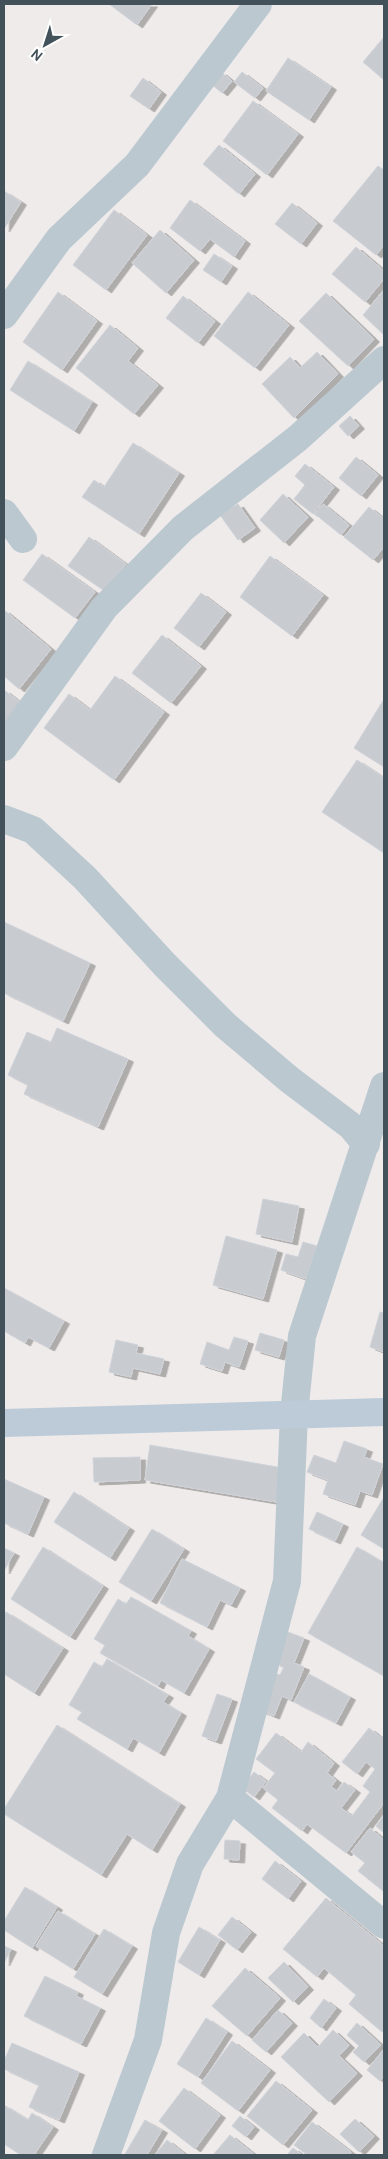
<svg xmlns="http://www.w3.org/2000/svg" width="388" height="2159" viewBox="0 0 388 2159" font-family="Cabin,sans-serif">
<defs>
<filter id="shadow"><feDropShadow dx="5.5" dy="3" stdDeviation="0" flood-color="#0004"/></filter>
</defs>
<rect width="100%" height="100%" fill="#efebeb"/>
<!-- building -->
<path fill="#c8ccd1" stroke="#cfd2d8" filter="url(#shadow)" d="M109 4H152L137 25Z
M384 37V80L363 62Z
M288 58 331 87 309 120 266 91Z
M221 72 232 81 222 93 211 84Z
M242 72 263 88 255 98 234 82Z
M143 78 161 92 149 109 130 96Z
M253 101 298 134 267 175 223 141Z
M219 145 255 174 239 194 203 164Z
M378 166 384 170V245L376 255 333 221Z
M4 191 21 202 4 229Z
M190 200 245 241 234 257 210 239 200 251 170 228Z
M292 203 317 223 301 244 275 224Z
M114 210 147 235 106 290 73 265Z
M160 230 194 260 166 293 132 263Z
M356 247 384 271V279L365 302 332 274Z
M214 254 232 266 221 282 203 270Z
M384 290V335L363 315Z
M58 292 97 321 62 370 23 342Z
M248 292 289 325 255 368 214 336Z
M326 293 374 339 348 366 299 321Z
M183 296 215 321 198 343 166 318Z
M110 325 138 348 128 361 158 385 134 414 76 368Z
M317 352 338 374 294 418 262 384 290 357 300 368Z
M28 361 92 402 74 431 10 390Z
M350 416 359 426 348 436 339 426Z
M133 443 179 473 139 534 82 497 94 480 104 487Z
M356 457 378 475 361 496 339 478Z
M305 464 334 487 313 514 294 499 305 485 295 476Z
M283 494 308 517 284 543 260 520Z
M238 504 255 528 238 540 220 515Z
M323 504 349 525 341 535 315 514Z
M369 507 384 519V547L373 560 344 537Z
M89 537 126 564 106 592 68 566Z
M42 554 95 592 75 618 23 580Z
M270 556 323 595 292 636 240 597Z
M201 593 226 612 199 647 174 628Z
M4 610 51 649 19 689 4 676Z
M162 635 201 666 171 703 132 673Z
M115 676 164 712 114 780 44 728 69 694 90 710Z
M4 690 25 706 4 734Z
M384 699V767L354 748Z
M357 760 384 778V853L322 812Z
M4 922 90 963 63 1021 4 993Z
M57 1028 128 1059 98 1127 24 1094 28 1085 8 1075 27 1032 51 1042Z
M263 1199 299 1206 292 1242 256 1234Z
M226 1236 277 1250 263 1299 213 1285Z
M303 1242 317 1246 306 1279 281 1270 286 1254 298 1257Z
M4 1288 64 1321 49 1348 28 1337 25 1343 4 1331Z
M380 1312 384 1313V1352L370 1347Z
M260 1333 284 1340 279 1357 255 1350Z
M234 1337 248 1341 239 1367 225 1362 222 1371 200 1364 207 1342 229 1350Z
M116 1340 138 1345 136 1353 164 1359 160 1374 133 1368 131 1377 109 1372Z
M344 1441 367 1449 364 1457 383 1464 372 1495 360 1491 355 1505 323 1494 328 1480 307 1472 314 1455 336 1463Z
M150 1445 283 1468 277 1502 145 1480Z
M140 1457V1480L94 1482 93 1458Z
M4 1479 44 1497 28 1534 4 1523Z
M74 1492 129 1528 110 1558 54 1522Z
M384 1497V1549L361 1535Z
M317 1512 343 1524 335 1541 309 1529Z
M152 1529 184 1549 151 1601 119 1582Z
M43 1547 103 1586 70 1637 11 1599Z
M357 1547 384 1563V1676L308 1633Z
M4 1548 14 1553 4 1571Z
M182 1559 240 1588 231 1605 220 1600 207 1627 160 1603Z
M131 1597 191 1631 188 1636 209 1649 184 1693 161 1680 158 1686 100 1653 105 1645 94 1639 118 1599 126 1604Z
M6 1612 63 1648 34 1693 4 1674V1616Z
M288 1632 304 1638 294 1663 304 1667 291 1700 282 1696 274 1716 259 1710 274 1673 280 1675 284 1667 275 1663Z
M107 1659 168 1695 163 1702 181 1713 159 1753 133 1738 127 1749 77 1719 82 1712 69 1705 94 1662 102 1667Z
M309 1674 350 1697 336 1723 294 1702Z
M217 1694 232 1699 216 1741 202 1736Z
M57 1725 180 1804 152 1850 127 1834 101 1875 4 1814V1809Z
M369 1728 384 1740V1803L346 1853 307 1824 302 1831 272 1808 278 1800 263 1788 275 1773 256 1759 276 1733 301 1752 308 1742 334 1763 327 1773 336 1780 331 1787 337 1791 344 1782 355 1790 341 1808 352 1816 370 1792 363 1786 375 1769 366 1762 357 1774 342 1762Z
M254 1772 266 1781 254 1797 242 1788Z
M384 1815V1833L376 1826Z
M370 1828 384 1840V1889L383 1891 358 1871 365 1863 351 1852Z
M225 1840 240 1841 239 1860 224 1859Z
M275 1861 301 1881 288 1899 262 1879Z
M25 1887 57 1907 32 1948 4 1930V1921Z
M326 1898 384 1946V2029L382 2032 349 2004 356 1995 324 1968 317 1977 283 1949Z
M58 1911 95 1934 73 1969 36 1946Z
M232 1917 251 1932 237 1950 218 1935Z
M199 1927 220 1940 199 1975 178 1962Z
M104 1929 132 1946 102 1994 74 1977Z
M4 1946 11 1949 4 1963Z
M284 1962 308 1987 293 2002 268 1978Z
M245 1968 280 1998 247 2036 212 2006Z
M45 1976 78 1992 76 1996 100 2008 81 2044 24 2016Z
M324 1999 336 2008 321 2028 310 2018Z
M278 2010 292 2023 266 2052 252 2040Z
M206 2018 227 2032 198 2077 177 2064Z
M357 2023 381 2045 364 2062 353 2052 359 2046 347 2035Z
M333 2030 349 2045 339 2056 357 2073 329 2102 281 2057 304 2033 318 2047Z
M232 2041 270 2070 238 2111 201 2083Z
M12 2043 79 2072 59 2120 29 2107 39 2085 4 2069V2061Z
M384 2049V2075L380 2081 367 2070Z
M276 2081 312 2110 283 2145 247 2116Z
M184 2088 220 2115 195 2149 159 2121Z
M4 2105 28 2120 32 2113 53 2127 34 2155H21L4 2144Z
M240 2116 254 2127 246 2137 232 2126Z
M355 2119 374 2136 359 2152 340 2134Z
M145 2120 162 2130 147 2155H128L125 2154Z
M312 2122 351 2152 349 2155H307L294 2145Z
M230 2135 255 2155H213Z
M167 2140 186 2155H155Z
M293 2148 302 2155H287Z"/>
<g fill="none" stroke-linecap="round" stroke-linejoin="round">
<!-- street -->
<path stroke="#bbc8d0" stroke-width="28" d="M4 315 59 239 137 165 258 4
M4 513 23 539
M4 747 104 608 183 528 298 438 384 360
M4 819 33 830 85 878 165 965 225 1025 290 1080 351 1126 366 1144
M230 1798 384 1925
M106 2155 148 2040 166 1933 190 1864 230 1798 287 1581 294 1414 302 1336 384 1086"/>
<!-- secondary -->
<path stroke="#bccbd7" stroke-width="28" d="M4 1423 384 1412"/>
</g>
<!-- border -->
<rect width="388" height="2159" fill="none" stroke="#43515a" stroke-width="10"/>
<!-- north arrow -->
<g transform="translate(45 45) rotate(219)" stroke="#ffffff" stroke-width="4" paint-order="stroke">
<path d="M0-4L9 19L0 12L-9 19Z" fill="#43515a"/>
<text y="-8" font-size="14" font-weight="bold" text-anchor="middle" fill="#43515a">N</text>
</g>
</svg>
